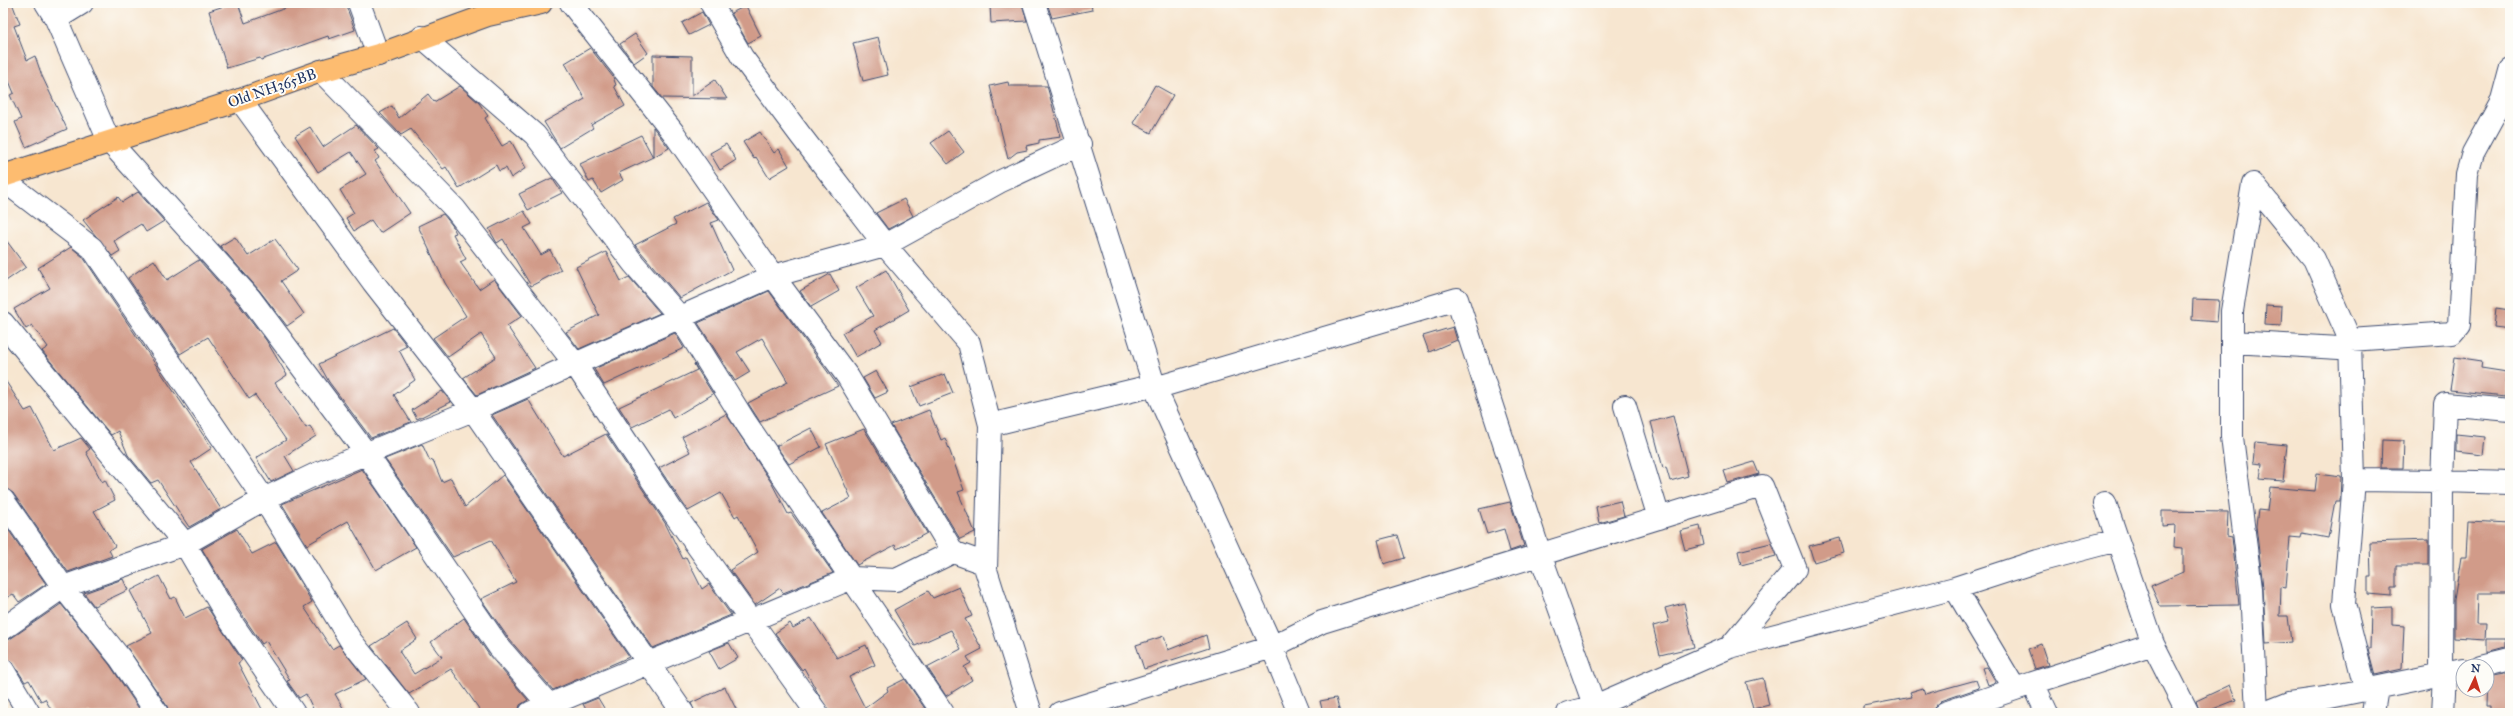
<svg xmlns="http://www.w3.org/2000/svg" width="2513" height="716" viewBox="0 0 2513 716" font-family="'IM FELL Great Primer',serif">
<rect width="100%" height="100%" fill="#fdfcf7"/>
<filter id="ink" filterUnits="userSpaceOnUse"><feTurbulence type="fractalNoise" baseFrequency=".025" numOctaves="2"/><feDisplacementMap in="SourceGraphic" scale="8" xChannelSelector="R" yChannelSelector="G"/><feConvolveMatrix kernelMatrix="1 2 1 2 8 2 1 2 1" color-interpolation-filters="sRGB"/></filter>
<filter id="wash" filterUnits="userSpaceOnUse"><feTurbulence type="fractalNoise" baseFrequency=".012" numOctaves="4" result="noise"/><feDisplacementMap in="SourceGraphic" scale="16" xChannelSelector="R" yChannelSelector="G"/><feGaussianBlur stdDeviation="0.9" result="paint"/><feColorMatrix in="noise" values="0 0 0 0 0 0 0 0 0 0 0 0 0 0 0 0 0 1.4 0 .05"/><feComposite in="paint" operator="in"/></filter>
<g filter="url(#wash)">
<rect width="100%" height="100%" fill="#f7e6d0"/>
<g id="blocks">
<!-- building -->
<path fill="#d19b89" d="M3 3H12L20 24 14 26 27 60 35 56 42 76 67 129 26 147 15 122 21 119 10 95 14 93 3 67Z
M233 3H238L245 23 299 3H345L355 30 329 39 328 36 261 60 260 58 227 68 209 11Z
M1047 3H1091L1092 10 1052 18Z
M1022 4 1027 21 991 23 990 6Z
M746 6 761 36 748 43 731 13Z
M702 12 709 25 689 35 682 23Z
M635 34 648 53 634 63 620 44Z
M878 37 888 75 863 81 853 43Z
M590 48 613 77 616 85 614 86 625 106 591 125 593 128 560 148 544 122 585 99 565 63Z
M653 55 692 56V96L715 80 727 99 662 98 653 87Z
M1008 82 1009 86H1047L1061 137 1039 140V143L1026 146 1027 150 1017 152 1008 159 990 86Z
M1155 85 1173 95 1151 133 1133 123Z
M460 86 479 103 488 116 485 118 502 146 511 141 526 168 511 178 506 168 499 171 496 165 459 188 446 167 443 169 411 129 401 135 380 113 392 106 399 118 428 94 434 102Z
M356 125 379 149 375 151 379 158 375 161 410 213 380 233 371 220 354 231 346 218 354 213 340 190 366 174 351 152 318 172 295 136 310 127 323 147Z
M653 127 669 148 653 157Z
M948 131 964 152 948 164 931 143Z
M760 132 774 153 779 149 789 166 769 178 756 157 754 159 743 142Z
M641 135 653 157 619 173 623 180 601 193 593 180 589 182 580 164Z
M726 144 736 160 720 170 710 153Z
M552 178 562 193 528 210 519 194Z
M138 192 164 221 146 232 141 224 114 241 120 251 112 256 83 220 118 197 122 202Z
M904 199 913 216 888 229 876 213Z
M706 202 719 220 711 223 732 270 680 298 635 245 676 224 673 219Z
M524 211 532 224 524 228 541 255 550 250 561 270 531 286 503 239 497 243 489 229Z
M443 214 452 225 456 233 453 234 466 259 460 262 479 289 494 279 522 316 507 326 535 368 477 395 463 378 496 357 481 334 448 357 433 338 466 316 445 283 418 226Z
M3 236 26 267 3 283Z
M235 237 248 256 275 239 298 270 281 281 304 314 287 326 259 290 220 246Z
M71 247 83 257 212 448 191 462 221 509 189 527 158 480 151 483 128 455 118 431 111 435 42 351 48 347 32 325 26 329 14 309 50 288 38 268Z
M606 252 621 281 629 277 660 313 579 349 566 332 599 315 576 267Z
M154 260 167 280 199 260 240 306 266 340 287 375 275 383 306 428 310 426 316 436 285 456 294 471 271 482 256 458 286 440 255 395 249 399 208 337 180 354 128 278Z
M886 270 909 310 875 330 882 342 856 357 842 333 873 316 856 288Z
M830 274 839 291 811 307 800 291Z
M769 291 838 386 760 422 748 403 788 382 762 338 737 352 750 372 735 381 698 323Z
M2193 299 2219 300 2217 322 2192 320Z
M2266 305 2282 306 2281 326 2265 325Z
M2496 309 2510 311V329L2494 327Z
M1453 327 1457 340 1429 352 1423 336Z
M393 328 407 346 399 350 415 380 394 395 411 422 371 438 329 382 319 364Z
M675 333 684 348 604 385 594 369Z
M2455 357 2482 361 2481 368 2507 372 2505 396 2450 390Z
M694 364 713 394 673 418 669 409 632 427 619 407 697 370Z
M876 371 888 392 875 398 863 378Z
M945 374 953 393 919 406 911 387Z
M3 377 25 411 32 408 54 450 81 438 90 449 86 452 102 482 105 480 115 500 94 511 115 546 109 550 112 556 68 572 13 493 3 488Z
M442 391 451 402 417 419 412 410Z
M528 399 563 456 606 434 665 523 683 559 686 557 702 589 709 584 731 615 653 648 492 415Z
M929 410 941 440 945 438 952 457 964 490 958 492 975 532 960 539 891 425Z
M726 414 771 482 788 514 791 513 833 573 783 593 780 588 755 605 730 570 758 552 738 515 735 517 721 493 688 511 659 468 690 452 682 437Z
M1673 416 1688 476 1670 481 1666 467 1663 468 1651 422Z
M811 428 821 447 789 464 776 446Z
M864 429 927 533 897 549 895 545 857 565 822 513 851 498 826 444Z
M2456 434 2485 437 2483 455 2456 452Z
M2382 440 2404 441 2403 468H2381Z
M2255 442 2287 445 2283 481 2260 479 2262 464 2253 463Z
M422 444 430 461 433 460 442 482 451 478 465 507 503 475 629 657 553 690 509 639 481 599 516 582 491 540 453 557 385 459Z
M1754 462 1759 474 1728 483 1724 471Z
M362 469 416 547 376 570 348 521 307 545 282 504Z
M2317 474 2341 477 2340 501H2335L2328 538 2302 533 2301 538 2290 537 2286 588 2281 587 2280 616H2288L2291 642 2266 644 2263 587 2256 526 2258 510 2267 511 2270 487 2315 491Z
M1620 501 1624 516 1599 523 1596 507Z
M1510 502 1524 546 1510 551 1504 529 1487 534 1479 509Z
M2162 511 2228 512 2227 536 2232 537 2239 605 2160 606 2151 586 2183 572V548L2174 547 2175 525 2162 526Z
M2468 521 2510 523V593H2478L2477 624H2486L2485 640 2454 638V600L2461 557H2466Z
M3 522 46 584 19 602 13 594 3 600Z
M1700 526 1704 545 1685 550 1680 531Z
M237 529 252 554 276 542 312 602 304 607 332 649 339 645 366 679 335 694 346 713H315L306 694 299 698 287 681 290 680 266 641 262 644 238 609 202 549Z
M1397 535 1404 558 1384 564 1378 540Z
M1840 538 1844 553 1814 562 1809 546Z
M2429 540V565H2396V588H2391V596L2368 594V577H2371L2370 542Z
M1771 543 1776 556 1741 565 1738 551Z
M159 576 171 599 175 597 185 618 207 607 242 660 238 663 264 713H169L167 706 126 646 152 633 130 591Z
M123 579 128 590 94 606 84 593Z
M959 587 972 616 965 619 982 649 967 657 971 663 964 667 972 680 946 696 927 667 961 649 951 630 915 646 894 610 928 591 933 598Z
M1684 603 1694 647 1660 655 1653 626 1669 622 1665 608Z
M61 604 110 665 142 713H53L45 699 41 701 29 680 25 682 13 663 3 658V641L10 639Z
M2392 607V625L2404 626 2402 669 2375 675 2368 649H2370L2371 608Z
M464 618 489 655 528 700 520 705 518 713H482L451 669 409 694 371 646 407 623 417 639 399 651 414 674 442 657 431 642Z
M811 618 837 658 866 645 875 665 849 677 865 708 888 691 887 688 905 679 928 713H829L804 668 802 670 775 633 790 623 793 628Z
M1206 635 1209 648 1144 669 1136 645 1164 636 1168 650Z
M2487 639H2505V647L2487 652Z
M729 643 738 658 719 669 709 651Z
M2041 644 2048 665 2035 669 2028 649Z
M1987 667 1996 682 1988 685 1982 668Z
M2504 674H2510V713H2490V706H2486L2487 677Z
M1763 678 1769 705 1753 709 1746 682Z
M1976 680 1979 688 1941 701 1933 709 1924 713H1863V706L1912 697 1910 692 1923 688 1925 694Z
M2230 685 2236 700 2213 709 2215 713H2200L2196 701Z
M725 687 738 713H695L691 703Z
M598 698 607 713H588L583 704Z
M1336 698 1340 713H1323L1320 701Z"/>
</g>
</g>
<g filter="url(#ink)">
<use href="#blocks" fill-opacity="0" stroke="#3c4a6f" stroke-width="1"/>
<g fill="none" stroke-linecap="round" stroke-linejoin="round">
<defs>
<path id="minor" d="M46 3 56 19 109 141 250 298 366 453 499 647 549 705
M359 3 378 55
M571 3 673 132 773 276 575 364 673 512 817 713
M711 3 742 57 801 136 885 245 969 343 990 425 986 570 1031 713
M56 19 82 3
M422 37 535 135 634 264 679 316 746 423 943 713
M240 100 373 282 473 410 683 713
M3 180 92 248 264 499 351 641 409 713
M3 323 185 544 227 616 294 713
M2232 342 2339 348 2350 340 2314 259 2253 184 2232 311V437L2251 588 2257 713
M1625 406 1659 518
M990 425 1147 387 1155 388 1034 3
M2354 480 2350 340 2452 333 2459 325 2467 174 2473 153 2502 100 2510 70
M3 500 63 587 120 658 157 713
M2105 503 2153 644 2188 713
M953 552 848 377 773 276 885 245 999 182 1080 144
M1955 588 2015 689
M3 629 63 587 185 544 264 499 316 474 473 410 575 364 455 209 321 71
M1730 647 1955 588 2038 561 2117 540
M2481 666 2510 659
M3 670 29 713
M2441 675 2442 481 2510 483
M2033 683 2153 644
M2366 691 2344 604 2354 480 2442 481 2445 404 2510 410
M530 713 852 578 896 580 953 552 986 564
M1060 713 1272 647 1322 622 1762 486 1795 569 1730 647 1595 706 1568 713
M1299 713 1272 647 1155 388 1457 299 1540 554 1597 713
M1945 713 2033 683 2047 713
M2265 713 2290 703 2325 698 2463 670
M2373 713 2377 688
M2443 713 2445 674"/>
<path id="major" d="M3 176 240 100 321 71 378 55 488 15 541 3"/>
</defs>
<!-- minor casing -->
<use href="#minor" stroke="#3c4a6f" stroke-width="24"/>
<!-- major casing -->
<use href="#major" stroke="#3c4a6f" stroke-width="24"/>
<!-- minor -->
<use href="#minor" stroke="#fff" stroke-width="22"/>
<!-- major -->
<use href="#major" stroke="#fdbc6f" stroke-width="22"/>
</g>
</g>
<g text-anchor="middle" stroke-width="4" stroke-linejoin="round" paint-order="stroke">
<!-- street labels -->
<g font-size="15" fill="#1b2f5e" stroke="#fdfcf7">
<text transform="translate(272 88) rotate(-19)" y="5">Old NH365BB</text>
</g>
</g>
<!-- margin -->
<rect width="2513" height="716" fill="none" stroke="#fdfcf7" stroke-width="16"/>
<!-- north arrow -->
<g transform="translate(2475 678) rotate(4)"><circle r="19" fill="#fdfcf7" stroke="#a3aaba"/>
<path d="M0-3L7 15L0 10L-7 15Z" fill="#c8321e"/>
<text y="-6" font-size="11" font-weight="bold" text-anchor="middle" fill="#1b2f5e">N</text>
</g>
</svg>
